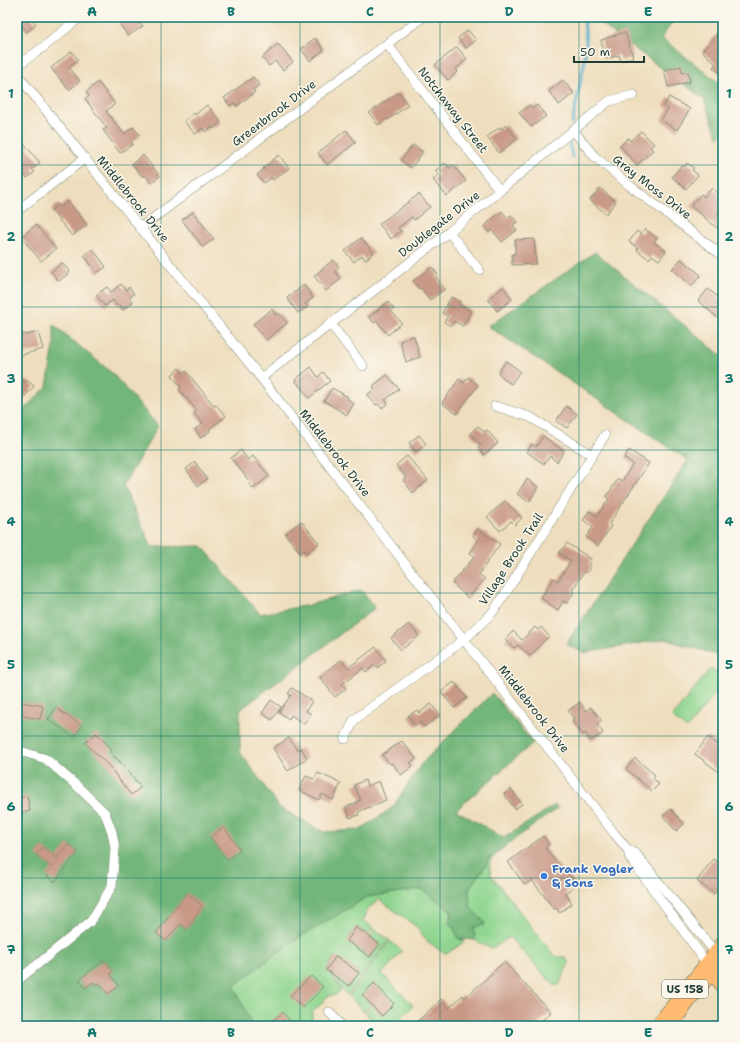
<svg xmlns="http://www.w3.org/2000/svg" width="740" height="1043" viewBox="0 0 740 1043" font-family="'Shantell Sans',sans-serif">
<rect width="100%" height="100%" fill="#fbf7ec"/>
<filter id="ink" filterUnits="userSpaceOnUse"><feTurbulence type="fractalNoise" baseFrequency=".025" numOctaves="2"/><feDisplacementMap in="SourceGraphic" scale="8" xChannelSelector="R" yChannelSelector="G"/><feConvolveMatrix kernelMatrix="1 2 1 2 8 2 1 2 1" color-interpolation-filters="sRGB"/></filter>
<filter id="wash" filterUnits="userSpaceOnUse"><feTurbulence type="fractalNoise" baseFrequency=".012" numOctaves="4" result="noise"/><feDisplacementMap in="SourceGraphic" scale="16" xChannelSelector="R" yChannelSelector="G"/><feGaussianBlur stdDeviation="0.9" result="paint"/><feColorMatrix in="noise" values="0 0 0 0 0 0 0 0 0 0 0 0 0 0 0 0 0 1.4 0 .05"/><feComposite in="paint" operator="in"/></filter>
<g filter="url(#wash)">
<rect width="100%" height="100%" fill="#efdebe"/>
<!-- green -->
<path fill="#8fd58f" stroke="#578962" d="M711 668 723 677V683L687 729 672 717Z
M491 856 492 858 489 865 491 875 552 953 557 957H565L569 963 559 985H554L509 937C491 950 494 951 475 940L474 927 484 925 470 907 469 888 486 865 488 860Z
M421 889 452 911 450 921 459 939 465 941 448 953 445 954 426 940 417 927 379 899 366 911V915L363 920 373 928 368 935 356 927 347 941 370 957 380 944 370 937 375 929 389 940 349 993 347 995 340 987 336 977 349 986 359 973 335 956 326 970 334 976V979L341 990 336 995 328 996 312 1013V1020L306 1026 297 1022 273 1026H252L234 986 290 943 367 897Z
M390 941 402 951 382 974 412 1004V1007L392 1026H371V1019L366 1013 373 1006 372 1005 364 1012 349 996Z"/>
<!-- forest -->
<path fill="#73b67a" stroke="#497a57" d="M603 17H676L661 38 723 86V134L718 137 704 99 598 22Z
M595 252 723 357V657L665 639 584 653 566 644 688 460 488 326Z
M54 325 112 373 158 426 123 486 152 547 202 546 260 614 309 605 361 590 375 608 240 710V752L280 808 324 832 360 830 393 807 422 763 492 693 533 743 456 810 504 838 555 805 558 808 509 843 492 858 491 856 488 860 486 865 469 888 470 907 485 923 484 925 474 927 475 940 459 939 450 921 452 911 421 889 367 897 290 943 234 986 252 1026H17V416L47 387 54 346Z"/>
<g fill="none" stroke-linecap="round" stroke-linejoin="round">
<!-- stream -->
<path stroke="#4faece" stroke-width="3" d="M572 124 584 64 586 45 584 17
M569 143 572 157"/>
</g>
<g id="blocks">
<!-- building -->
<path fill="#c99987" d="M17 17H30L36 24 27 32 17 20Z
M131 17H136L143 26 128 36 120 25Z
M468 30 476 40 466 48 458 38Z
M625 32 633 57 621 61 619 55 606 59 601 40Z
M719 32 723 35V76L713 67 716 64 702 51Z
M315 38 324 50 310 61 301 49Z
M278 44 293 62 283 70 275 61 269 66 262 58Z
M457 47 467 59 456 69 458 71 448 80 435 65Z
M72 51 78 60 69 67 80 81 69 90 51 68Z
M681 66 682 73 688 72 690 82 668 87 664 70Z
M253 77 259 85 253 90 255 92 237 106 234 103 230 106 224 98Z
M563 80 574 93 559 105 549 91Z
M98 82 115 104 106 111 124 134 133 127 140 135 131 142 133 144 120 153 103 130 107 128 85 99 89 96 86 92Z
M399 92 408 105 388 120 387 119 378 125 369 113Z
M669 97 690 109 677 130 661 120 668 109 664 106Z
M207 105 221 122 212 129 211 127 205 132 203 128 195 134 184 121 194 113 195 115Z
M530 105 533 108 537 105 546 116 531 127 519 113Z
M506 125 517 139 499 153 487 137 500 127 501 129Z
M346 130 356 142 327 165 318 153Z
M641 131 654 144 650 147 653 150 637 165 620 146 628 138 630 141Z
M17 135 40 163 32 169 35 172 27 178 17 166Z
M413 145 423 152 411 168 401 160Z
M143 155 160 176 151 183 145 175 143 177 132 164Z
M279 155 289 168 273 180 271 178 264 183 257 175 264 169 263 168Z
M445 163 449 168 453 165 466 181 447 196 433 180 439 175 435 171Z
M687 163 694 168 692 170 698 175 686 189 672 177 681 166 684 167Z
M600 188 616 202 606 214 590 200Z
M712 188 723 197V207L718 213 723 217V220L717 228 691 206 701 194 704 197Z
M419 194 430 207 414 220 412 217 398 228 401 231 391 239 379 224Z
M68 201 87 225 72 236 51 210 58 204 61 207Z
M502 211 508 218 511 215 517 222 513 225 517 230 502 242 492 230 489 233 484 226Z
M193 212 214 239 203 247 182 220Z
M36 225 56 249 41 261 21 237Z
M645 229 657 238 654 242 666 251 659 260 652 255 649 259 637 250 638 248 629 242 637 231 641 234Z
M361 238 374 253 365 260 362 255 354 262 345 251Z
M534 239 536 264 512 265V254H515V240Z
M93 249 106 267 97 273 84 255Z
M681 259 701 275 692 286 672 269Z
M333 260 339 267 335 271 341 279 326 291 314 276Z
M62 263 70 272 59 281 51 272Z
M432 267 438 275 436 277 445 289 430 300 421 288 419 289 413 281Z
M121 284 126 290 129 287 134 294 129 298 133 302 123 310 119 304 117 306 113 300 105 306 96 295 107 287 111 292Z
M304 285 313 298 305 304 308 307 298 313 287 298Z
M503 287 512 299 497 311 488 299Z
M708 289 723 301V312L718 318 698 301Z
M451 297 460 302 459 304 471 311 463 326 454 321 451 326 444 322 448 316 442 313Z
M388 302 394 309 391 311 402 323 388 335 377 321 374 323 369 317Z
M272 309 276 315 279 313 287 323 266 340 253 324Z
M38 332 43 349 17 356V336L25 334 26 335Z
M414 336 420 357 406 362 400 341Z
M506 361 520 371 511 384 502 378 503 377 498 373Z
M311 367 318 377 323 372 330 381 309 398 295 380Z
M179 368 183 373 186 371 214 406 216 405 226 416 209 429 210 431 201 438 195 429 203 424 194 413 197 411 179 389 181 387 172 375Z
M387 375 399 389 385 400 388 403 382 408 378 404 376 405 367 395 375 389 373 386Z
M17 376 25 382 27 380 34 386 17 405Z
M468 377 478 385 457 414 442 403 459 379 464 383Z
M332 388 348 397 347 399 354 403 347 415 324 401Z
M566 406 577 414 567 428 556 421Z
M478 426 484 432 487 430 498 443 484 455 478 447 481 445 470 433Z
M419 435 426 444 416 452 409 443Z
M543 436 564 451 557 462 550 456 544 464 527 452 532 444 536 447Z
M241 450 248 460 253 456 269 476 253 489 249 483 250 482 231 458Z
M629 450 649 463 609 524 611 526 598 546 586 537 593 527 583 520 589 511 597 516 609 499 606 497 618 479 622 481 633 464 624 458Z
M407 456 428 480 413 493 403 480 406 477 396 465Z
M195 462 207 479 198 486 186 469Z
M527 479 538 487 529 502 517 494Z
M505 501 522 518 515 525 511 521 500 531 487 517Z
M301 521 319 543 307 553 304 550 301 553 285 534Z
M478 529 500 544 479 574 485 579 468 598 452 583 475 556 470 553 478 540 473 536Z
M567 543 591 559 588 564 591 566 587 573 585 571 572 590 574 592 567 603 563 601 558 610 541 598 554 578 558 581 571 561 559 553Z
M409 624 419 636 401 650 391 638Z
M535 627 538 630 541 627 549 636 530 656 518 645 514 648 505 640 513 631 522 640Z
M376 647 386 661 377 668 375 665 366 672 363 668 342 684 346 689 335 697 320 677 341 660 348 668Z
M454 682 467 698 454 708 441 692Z
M292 688 312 701 306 711 311 714 304 724 291 715 289 719 279 712 291 695 288 694Z
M271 700 281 707 272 720 262 713Z
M17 701 43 706 40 719 17 715Z
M580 702 586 711 591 707 602 721 597 725 603 733 591 741 585 733 583 735 572 721 574 719 568 711Z
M431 704 440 715 424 727 421 722 416 726 408 716 417 710 419 713Z
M56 708 82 726 74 737 48 719Z
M96 733 112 749 110 752 122 764 141 787 131 795 109 766 85 743Z
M708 737 723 748V775L695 754Z
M289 738 297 750 301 748 307 758 288 771 273 748Z
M402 741 416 759 410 763 413 766 401 775 392 763 390 764 382 755Z
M635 758 655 775 653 778 659 784 652 791 626 769Z
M318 773 341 783 333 800 322 794 319 800 299 790 306 776 314 779Z
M365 780 367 786 379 781 386 800 358 812 359 815 350 818 346 807 357 803V801L361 800 354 785Z
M511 789 522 804 515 809 504 794Z
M27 796 30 811 17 814V798Z
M671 809 684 824 676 831 663 816Z
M224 827 240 850 227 860 210 837Z
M543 836 549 845 545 848 563 872 565 870 576 885 565 893 572 903 560 913 556 908 554 909 532 880 525 885 508 862Z
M68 844 78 852 55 882 46 875 52 868 36 855 43 847 57 858Z
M713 859 723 866V888L720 885 714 894 697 881Z
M187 893 203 906 192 920 193 921 187 929 180 924 166 941 156 933Z
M356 927 380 944 370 957 347 941Z
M336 956 359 973 349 986 326 970Z
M104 960 113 971 110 974 119 986 108 994 99 983 95 985 93 982 85 988 79 980Z
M504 962 551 1012 536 1026H422L418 1021 441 999 449 1008 463 995 465 998Z
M311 976 323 987 303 1008 290 996Z
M374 983 394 1004 382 1016 362 995Z
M283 1012 294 1026H265Z"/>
</g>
</g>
<g filter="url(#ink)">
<use href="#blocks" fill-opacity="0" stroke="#878e79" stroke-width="1"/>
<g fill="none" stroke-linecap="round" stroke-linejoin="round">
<defs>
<path id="minor" d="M387 44 500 191
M17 66 45 46 80 17
M17 74 261 378 614 833 628 850 636 854 719 957
M573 130 594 156 629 185 723 256
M17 211 84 159
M140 228 423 17
M449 232 479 270
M330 323 363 366
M261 378 449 232 609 101 634 95
M495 406 530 417 592 455
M345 739 354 720 465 639 492 613 505 594 605 435
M17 750 46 759 77 786 105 813 112 832 115 848 112 886 91 921 17 981
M628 850 630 858 699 952 708 968
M329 1012 342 1026"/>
<path id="major" d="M712 974 723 987
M656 1026 723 942
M671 1026 697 991 723 961"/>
</defs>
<!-- minor casing -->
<use href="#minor" stroke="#878e79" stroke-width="10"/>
<!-- major casing -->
<use href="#major" stroke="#878e79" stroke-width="14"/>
<!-- minor -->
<use href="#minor" stroke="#fff" stroke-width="9"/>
<!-- major -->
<use href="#major" stroke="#ffbb71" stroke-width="12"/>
</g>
</g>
<!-- grid -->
<path fill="none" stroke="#0f766e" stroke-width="1" stroke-opacity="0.55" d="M161 17V1026M300 17V1026M440 17V1026M579 17V1026M17 165H723M17 307H723M17 450H723M17 593H723M17 736H723M17 878H723"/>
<!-- markers -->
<circle fill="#3f7fe0" stroke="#fbf7ec" stroke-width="1.5" cx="544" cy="876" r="4"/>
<g text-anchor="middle" stroke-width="3" stroke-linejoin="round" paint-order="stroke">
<!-- shield labels -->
<rect fill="#fbf7ec" stroke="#61756b" stroke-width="1" x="662" y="980" width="46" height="18" rx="3"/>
<g font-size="11" font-weight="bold" fill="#1f3d34">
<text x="685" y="993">US 158</text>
</g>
<!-- street labels -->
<g font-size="12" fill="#1f3d34" stroke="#fbf7ec">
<text transform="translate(453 110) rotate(52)" y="4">Notchaway Street</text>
<text transform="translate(274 113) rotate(-37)" y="4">Greenbrook Drive</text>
<text transform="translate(652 187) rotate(38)" y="4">Gray Moss Drive</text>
<text transform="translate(133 199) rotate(51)" y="4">Middlebrook Drive</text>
<text transform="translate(439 224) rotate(-38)" y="4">Doublegate Drive</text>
<text transform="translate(335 453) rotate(52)" y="4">Middlebrook Drive</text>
<text transform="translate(511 559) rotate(-57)" y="4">Village Brook Trail</text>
<text transform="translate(534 709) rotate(52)" y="4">Middlebrook Drive</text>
</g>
<!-- shop labels -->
<g font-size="12" font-weight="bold" fill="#366cbe" stroke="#fbf7ec" text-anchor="start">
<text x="552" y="873">Frank Vogler<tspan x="552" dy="14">&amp; Sons</tspan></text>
</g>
</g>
<!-- margin -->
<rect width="740" height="1043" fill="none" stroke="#fbf7ec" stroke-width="44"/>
<!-- scale -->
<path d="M574 56v6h70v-6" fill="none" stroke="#1f3d34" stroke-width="2"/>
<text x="580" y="56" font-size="12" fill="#1f3d34" stroke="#fbf7ec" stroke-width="3" paint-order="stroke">50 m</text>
<rect x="22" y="22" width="696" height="999" fill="none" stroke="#0f766e" stroke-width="1.5"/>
<g font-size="13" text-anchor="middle" font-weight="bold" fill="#0f766e">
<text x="92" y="16">A</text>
<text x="231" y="16">B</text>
<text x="370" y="16">C</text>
<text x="509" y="16">D</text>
<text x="648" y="16">E</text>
<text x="11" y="98">1</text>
<text x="729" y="98">1</text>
<text x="11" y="241">2</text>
<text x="729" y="241">2</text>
<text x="11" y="383">3</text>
<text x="729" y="383">3</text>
<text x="11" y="526">4</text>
<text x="729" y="526">4</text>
<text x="11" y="669">5</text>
<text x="729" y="669">5</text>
<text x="11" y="811">6</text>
<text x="729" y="811">6</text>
<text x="11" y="954">7</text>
<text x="729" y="954">7</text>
<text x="92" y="1037">A</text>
<text x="231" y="1037">B</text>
<text x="370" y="1037">C</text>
<text x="509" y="1037">D</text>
<text x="648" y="1037">E</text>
</g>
</svg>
